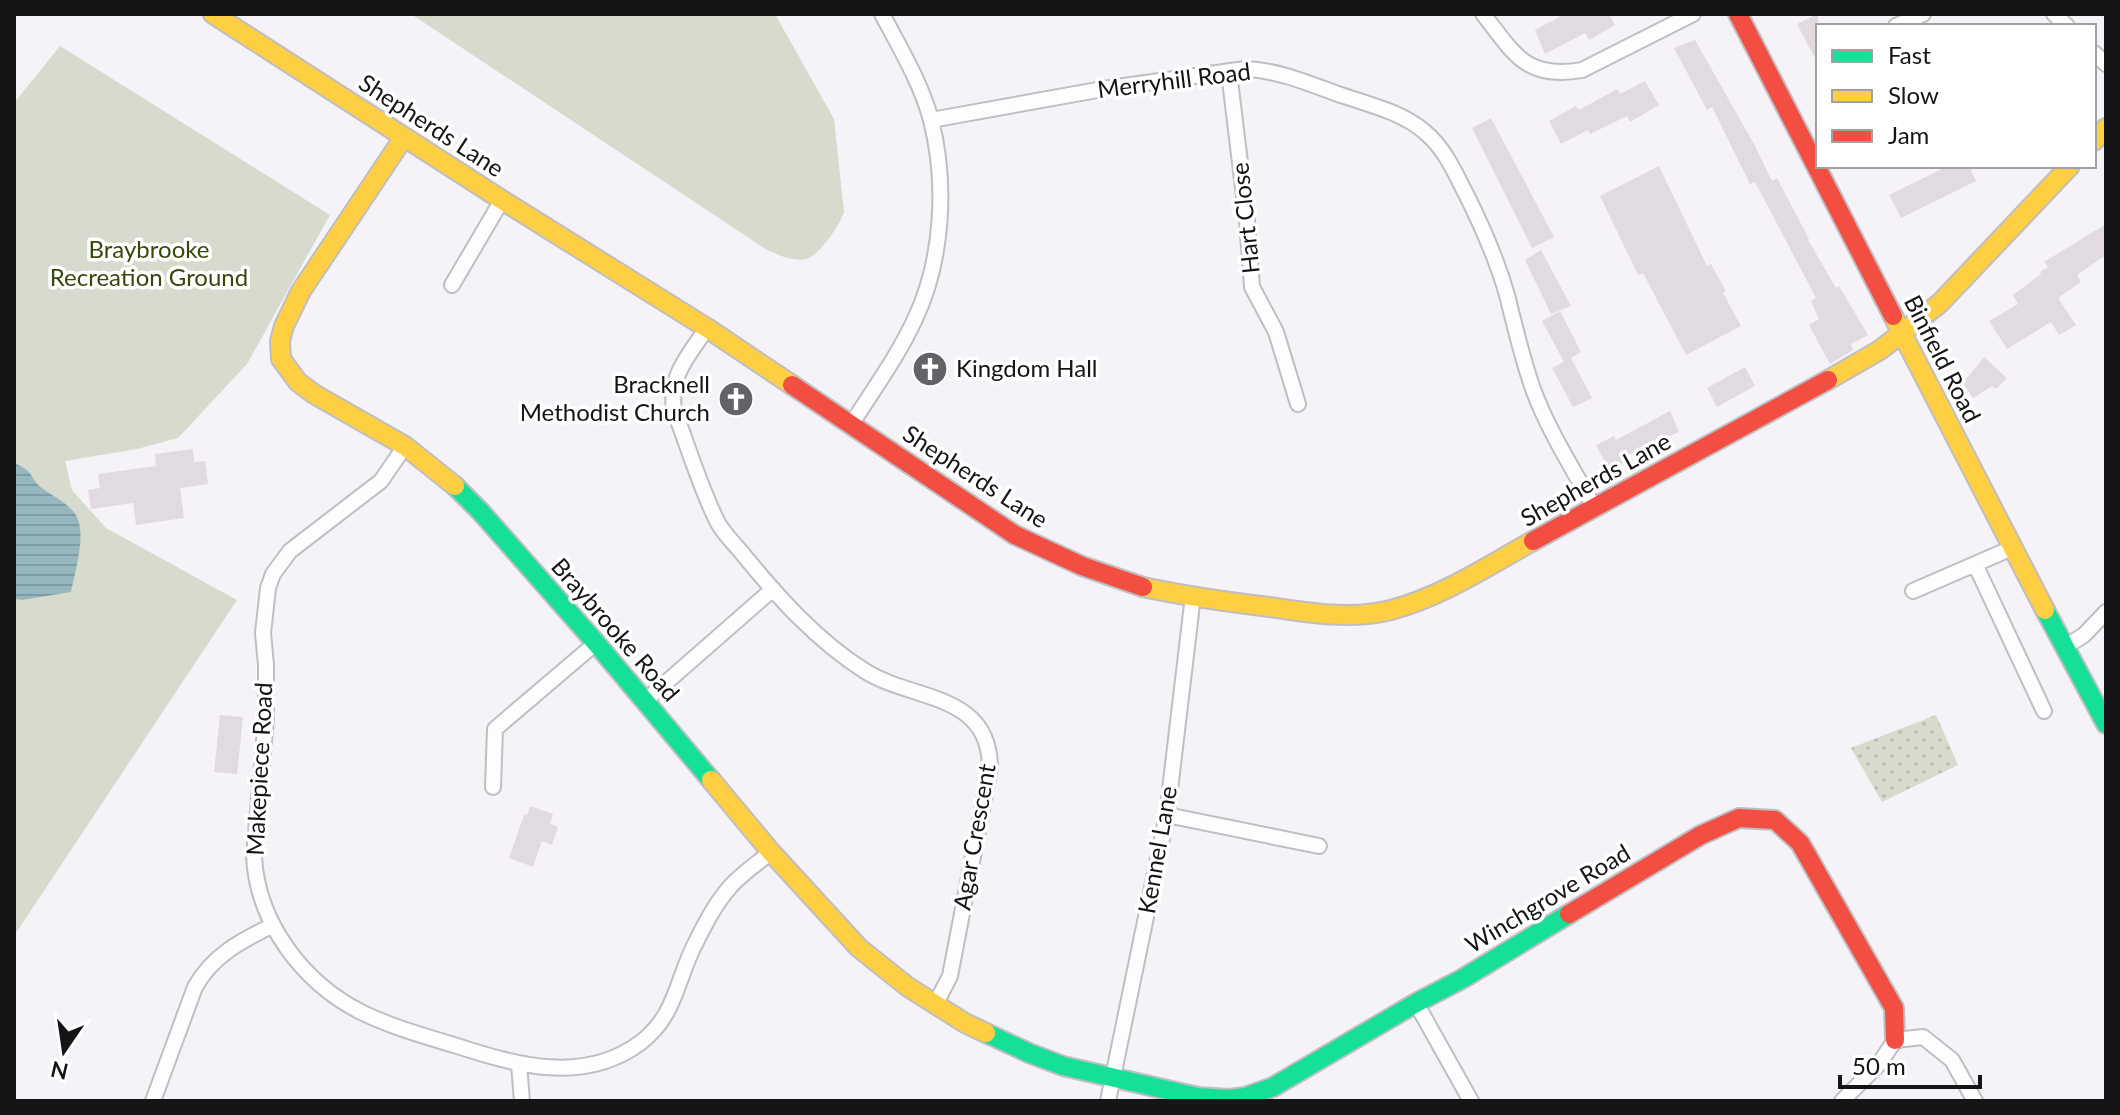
<svg xmlns="http://www.w3.org/2000/svg" width="2120" height="1115" viewBox="0 0 2120 1115" font-family="Lato,sans-serif">
<defs>
<pattern id="garden-dots" width="8" height="8" patternUnits="userSpaceOnUse" patternTransform="scale(2)"><rect width="8" height="8" fill="#d6dbcd"/><path d="M2 2h.1M6 6h.1" fill="none" stroke="#b7bbaf" stroke-width="1.8" stroke-linecap="round"/></pattern>
<pattern id="water-rules" width="6" height="5" patternUnits="userSpaceOnUse" patternTransform="scale(2)"><rect width="6" height="5" fill="#96b7be"/><path d="M0 2.5h6" fill="none" stroke="#809ca3"/></pattern>
</defs>
<rect width="100%" height="100%" fill="#f5f3f8"/>
<!-- park -->
<path fill="#d6dbcd" d="M411 14H775L834 119 844 212C840 225 820 255 806 259 794 262 778 255 767 250Z
M60 46 330 215 247 364 178 438 137 449 65 461 72 490 106 528 237 600 14 936V103Z"/>
<!-- garden -->
<path fill="url(#garden-dots)" d="M1936 715 1958 765 1882 802 1851 748Z"/>
<!-- water -->
<path fill="url(#water-rules)" d="M14 463C36 472 28 477 42 488 52 496 63 500 73 511 89 529 75 571 71 592L22 600 14 599Z"/>
<!-- building -->
<path fill="#e2dae1" d="M1565 14H1609L1615 25 1589 40 1585 33 1545 54 1535 30Z
M1817 14H1818V64L1797 24Z
M1695 40 1754 144 1772 181 1777 178 1809 239 1808 240 1836 288 1839 286 1868 335 1851 344 1853 350 1830 364 1809 325 1819 319 1811 301 1816 298 1755 182 1750 184 1712 107 1707 110 1674 48Z
M1645 81 1659 105 1630 122 1627 116 1590 134 1588 130 1561 144 1549 121 1576 106 1579 110 1617 89 1620 94Z
M1491 118 1554 237 1532 248 1472 128Z
M1659 166 1707 266 1711 264 1726 291 1723 293 1741 326 1686 355 1643 273 1638 275 1600 196Z
M1948 166H1969L1976 181 1901 218 1889 195Z
M2106 224V255L2077 275 2081 282 2058 298 2076 325 2059 335 2051 322 2007 349 1989 321 2018 304 2013 295 2041 274 2040 272 2048 267 2044 262Z
M1541 250 1571 306 1551 314 1525 260Z
M1560 311 1581 352 1571 358 1592 398 1573 407 1552 368 1564 362 1542 321Z
M1984 357 2007 378 1996 389 1992 386 1973 398 1963 383Z
M1745 367 1755 386 1717 407 1707 388Z
M1670 411 1679 432 1626 456 1628 460 1610 471 1596 445 1614 436 1616 440Z
M193 449 194 462 205 461 208 484 180 488 184 518 136 525 133 503 91 509 88 490 100 488 98 474 156 466 155 454Z
M220 715 243 717 237 774 214 772Z
M530 806 553 814 550 824 558 827 552 845 542 841 533 867 509 858 524 815H527Z"/>
<g fill="none" stroke-linecap="round" stroke-linejoin="round">
<defs>
<path id="street" d="M1483 14C1514 53 1525 80 1582 70L1693 14
M2054 14 2067 26
M1896 26 1923 14
M2094 53 2106 64
M1229 72 1247 221 1252 287 1276 332 1298 404
M931 120 1103 89 1245 69C1277 70 1308 83 1338 94 1367 104 1403 112 1426 133 1445 149 1455 173 1466 194 1482 226 1497 260 1507 295 1515 327 1522 358 1533 389 1548 430 1573 469 1594 507
M452 285 502 200
M707 328C689 355 669 375 674 410 688 446 699 484 716 519 721 531 733 542 742 553 777 596 817 641 865 671 912 701 990 692 990 768L950 976 935 1005
M851 425C873 390 898 356 915 319 943 260 947 183 931 120 921 83 900 48 882 14
M405 446 381 481 290 551 273 574 268 588 263 633 266 665V719L254 856C257 923 304 984 363 1013 392 1027 424 1036 454 1045 516 1065 583 1085 640 1043 676 1016 676 981 695 944 705 924 715 904 730 887 741 874 758 863 771 852
M1975 564 2044 711
M1913 591 2012 548
M2065 647 2084 635 2106 612
M645 701 773 589
M493 787 495 729 596 643
M1167 815 1319 846
M1416 1003 1471 1101
M519 1064 522 1101
M153 1101 195 987C213 955 241 941 273 925
M1108 1101 1167 815 1193 596
M1842 1101 1879 1064 1895 1040 1923 1037 1952 1060 1975 1101"/>
<path id="fast" d="M455 486 480 511 596 643 711 780
M2045 610 2106 724
M986 1033 1029 1053 1063 1066 1198 1097 1229 1099 1245 1097 1273 1087 1416 1003 1462 979 1569 914"/>
<path id="slow" d="M213 14 502 200 707 328 792 385
M404 137 301 291 284 326 280 341 281 359 298 382 314 394 405 446 455 486
M2094 141 2106 128
M1893 316 2045 610
M1828 380 1880 350 1940 303 2070 166
M1143 587C1185 596 1227 602 1270 607 1309 613 1352 620 1391 610 1441 597 1488 566 1533 541
M711 780 771 852 859 948 908 987 965 1023 986 1033"/>
<path id="jam" d="M1738 14 1893 316
M792 385 1015 535 1082 566 1143 587
M1533 541 1828 380
M1569 914 1701 835 1739 818 1775 820 1800 843 1894 1008 1895 1040"/>
</defs>
<!-- street casing -->
<use href="#street" stroke="#bfbec2" stroke-width="18"/>
<!-- fast casing -->
<use href="#fast" stroke="#bfbec2" stroke-width="22"/>
<!-- slow casing -->
<use href="#slow" stroke="#bfbec2" stroke-width="22"/>
<!-- jam casing -->
<use href="#jam" stroke="#bfbec2" stroke-width="22"/>
<!-- street -->
<use href="#street" stroke="#fefdfe" stroke-width="14"/>
<!-- fast -->
<use href="#fast" stroke="#16e098" stroke-width="18"/>
<!-- slow -->
<use href="#slow" stroke="#ffcf43" stroke-width="18"/>
<!-- jam -->
<use href="#jam" stroke="#f24e42" stroke-width="18"/>
</g>
<!-- icons -->
<defs>
<symbol id="church-disc" viewBox="-11 -11 22 22"><circle r="9.5" fill="#636266" stroke="#fff"/><path d="M-1.2-6h2.4v3.5h3.3v2.4h-3.3V6h-2.4V-.1h-3.3v-2.4h3.3Z" fill="#fff"/></symbol>
</defs>
<g fill-rule="evenodd">
<use href="#church-disc" x="910" y="349" width="40" height="40"/>
<use href="#church-disc" x="716" y="379" width="40" height="40"/>
</g>
<g text-anchor="middle" stroke-width="7" stroke-linejoin="round" paint-order="stroke">
<!-- street labels -->
<g font-size="24" fill="#151417" stroke="#fff">
<text transform="translate(1174 81) rotate(-7)" y="8">Merryhill Road</text>
<text transform="translate(431 126) rotate(33)" y="8">Shepherds Lane</text>
<text transform="translate(1246 218) rotate(-96)" y="8">Hart Close</text>
<text transform="translate(1942 359) rotate(63)" y="8">Binfield Road</text>
<text transform="translate(975 477) rotate(33)" y="8">Shepherds Lane</text>
<text transform="translate(1596 480) rotate(-29)" y="8">Shepherds Lane</text>
<text transform="translate(615 630) rotate(49)" y="8">Braybrooke Road</text>
<text transform="translate(260 769) rotate(-87)" y="8">Makepiece Road</text>
<text transform="translate(975 837) rotate(-80)" y="8">Agar Crescent</text>
<text transform="translate(1158 850) rotate(-80)" y="8">Kennel Lane</text>
<text transform="translate(1548 899) rotate(-31)" y="8">Winchgrove Road</text>
</g>
<!-- park labels -->
<g font-size="24" fill="#38470c" stroke="#fff">
<text x="149" y="258">Braybrooke<tspan x="149" dy="28">Recreation Ground</tspan></text>
</g>
<!-- poi labels -->
<g font-size="24" fill="#151417" stroke="#fff" text-anchor="start">
<text x="956" y="377">Kingdom Hall</text>
<text x="710" y="393" text-anchor="end">Bracknell<tspan x="710" dy="28">Methodist Church</tspan></text>
</g>
</g>
<!-- border -->
<rect width="2120" height="1115" fill="none" stroke="#151417" stroke-width="32"/>
<!-- legend -->
<rect x="1816" y="24" width="280" height="144" fill="#ffffff" stroke="#a1a1a2" stroke-width="2"/>
<rect x="1832" y="50" width="40" height="12" fill="#16e098" stroke="#a1a1a2" stroke-width="2"/>
<text x="1888" y="64" font-size="24" fill="#151417">Fast</text>
<rect x="1832" y="90" width="40" height="12" fill="#ffcf43" stroke="#a1a1a2" stroke-width="2"/>
<text x="1888" y="104" font-size="24" fill="#151417">Slow</text>
<rect x="1832" y="130" width="40" height="12" fill="#f24e42" stroke="#a1a1a2" stroke-width="2"/>
<text x="1888" y="144" font-size="24" fill="#151417">Jam</text>
<!-- north arrow -->
<g transform="translate(64 1051) rotate(193)" stroke="#ffffff" stroke-width="6" paint-order="stroke">
<path d="M0-6L14 30L0 20L-14 30Z" fill="#151417"/>
<text y="-12" font-size="22" font-weight="bold" text-anchor="middle" fill="#151417">N</text>
</g>
<!-- scale -->
<path d="M1840 1075v12h140v-12" fill="none" stroke="#151417" stroke-width="4"/>
<text x="1852" y="1075" font-size="24" fill="#151417" stroke="#ffffff" stroke-width="6" paint-order="stroke">50 m</text>
</svg>
